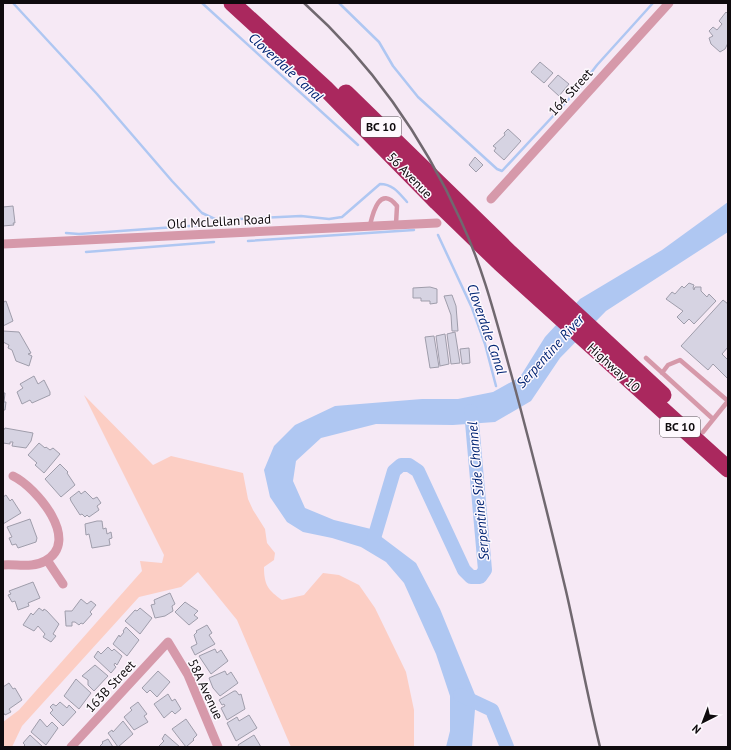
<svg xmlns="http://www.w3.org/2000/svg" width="731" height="750" viewBox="0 0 731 750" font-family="'PT Sans',sans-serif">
<rect width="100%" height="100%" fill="#f6e9f5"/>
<!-- green -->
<path fill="#fccec4" d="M84 395 153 465 171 456 243 473 248 499 253 510 265 529 267 543 275 553 274 560 264 567C264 585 268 590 282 600L304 595 323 573 339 575 359 585 375 608 406 672 414 710V747H291L237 620 198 572 181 587 139 597 22 726 12 747H3V722L19 710 142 571 140 561 162 563 164 555Z"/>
<!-- water -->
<path fill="#afc7f2" d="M728 202V232L606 311 560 358 531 401 495 422 453 425 376 424 321 438 296 461 293 481 305 508 334 520 371 529 416 563 440 609 476 697 472 747H446L450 731V696L436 654 404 583 386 562 361 547 332 538 303 532 287 522 270 497 264 470 274 446 295 425 335 406 422 399H458L493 392 520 377 545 337 580 299 662 250Z"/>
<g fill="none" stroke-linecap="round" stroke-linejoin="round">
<!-- stream -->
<path stroke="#afc7f2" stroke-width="2.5" d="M13 3 97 94 172 181 202 213 217 220 301 216 329 219 342 217 380 184C393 184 399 193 407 202
M202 3 358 145
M339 3 379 42 393 66 418 97 497 169 502 171 580 87 597 65 653 3
M66 233 79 234 203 225
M438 235 472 308 485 344 496 386
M248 241 414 230
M86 252 214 242"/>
<!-- river -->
<path stroke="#afc7f2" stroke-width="14" d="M372 545 394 471 401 465H409L418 471 464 570 471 577H480L485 570 471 411
M460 695 492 710 507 747"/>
</g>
<!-- building -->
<path fill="#d6d3e2" stroke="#9f9dab" d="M726 12 728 14V43L725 49 720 52 711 44 709 38 713 36 709 31 713 27 717 30 722 24 719 21Z
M540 62 553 73 544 83 531 72Z
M558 75 569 84 559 96 548 86Z
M508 129 521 141 504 160 494 151 496 148 493 146 505 135 504 133Z
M475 157 483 165 476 172 469 165Z
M13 206 15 223H13L14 225 3 226V207Z
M689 283 694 285 693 288 694 290 695 287H701V291L707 297 709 294 716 301 694 324 689 319 684 324 677 317 683 311 666 299 672 292 675 294 682 286 684 288Z
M430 287 437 289V303L430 304V301H421V298H413V288Z
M452 295 456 306 458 331H452L451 315 444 296Z
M3 298 4 302 6 301 13 321 3 326Z
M723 300 728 304V347L722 354 728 360V379L713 364 708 370 681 346Z
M3 331 19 332 31 353 28 354 32 356 29 366 16 361 12 350 8 348 9 345 3 342Z
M455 332 460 363 451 364 447 334Z
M445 334 449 364 440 366 436 336Z
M434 336 439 367 430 368 425 337Z
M469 348 470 363 462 364 460 349Z
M34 376 38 384 44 380 50 392V395L32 403 30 400 22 404 17 392 23 388 20 384Z
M3 393H5L4 402H6L5 410H3Z
M5 428 33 433 31 441 26 448 12 446 13 442H10V444L3 443V431Z
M39 443 45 448 46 447 50 450 53 448 60 454 44 473 35 465 37 463 28 455Z
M60 464 68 472 67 473 75 485 61 497 45 479Z
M79 491 81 494 85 491 93 499 97 497 101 503 97 506 99 510 89 517 87 515 85 517 82 514 80 515 71 501 70 498Z
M6 495 10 501 12 499 21 513 3 524V497Z
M30 519 37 538 36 542 18 548 16 544 12 545 9 538 12 537 7 527Z
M97 521H102L103 529 106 528 107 534 111 532 112 538 109 539 110 545 92 548 89 534 86 535 85 524Z
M33 582 40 598 28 603 29 606 18 610 15 601 12 602 8 595 11 594 9 591Z
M170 593 175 604 172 606 173 611 165 616 155 618 151 605 155 604 154 600Z
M81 599 87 604 91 601 96 605 90 612 92 614 83 624 81 623 79 625 75 622H72V626H66L65 611H72Z
M185 602 198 611 194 615 198 618 189 625 175 612Z
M39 608 43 611 44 609 47 611 59 624 53 634 56 636 51 642 43 637 45 634 38 626 34 631 23 625 31 613 33 615Z
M140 608 152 618 140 634 125 621 135 610 137 611Z
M207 625 212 633 209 635 215 644 195 655 191 647 197 644 194 635 197 632 196 631Z
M126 627 139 640 127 656 113 644 119 635 120 637 124 632 123 631Z
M108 647 112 651 114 649 122 656 117 665 115 663 114 665 116 667 111 673 94 657 98 651 101 654Z
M215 649 217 653 221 650 228 661 211 674 199 656Z
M95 665 108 676 94 691 88 685V680L82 676Z
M158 671 170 682 157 697 150 690 147 693 142 688Z
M225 671 227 675 231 672 238 683 220 696 213 688 209 678Z
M76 679 91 693 79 709 64 696Z
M9 683 13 689 15 688 22 700 9 709 11 712 5 715 3 712V687Z
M234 691H236L239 695 241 694 245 709 227 720 221 708 225 706 224 704 222 705 219 700Z
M168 694 172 701 175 699 181 709 175 714 172 711 164 718 154 704Z
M60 702 67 708 69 705 76 712 63 726 50 713 53 710 50 707 53 704 56 706Z
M138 702 147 714 144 716 148 722 134 730 124 717 132 710 130 708Z
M249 715 257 728 236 741 227 723 237 717 239 721Z
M40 719 47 727 52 722 58 728 46 745 31 732Z
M186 719 197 735 193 739 194 740 186 747 172 729Z
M123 721 133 734 118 747 108 733 112 730 113 732Z
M165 734 180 747H158L164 741 162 739Z
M30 735 43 747H23L25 745 23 743Z
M254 735 261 747H239L238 745Z
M108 739 113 747H99L103 743 102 742Z"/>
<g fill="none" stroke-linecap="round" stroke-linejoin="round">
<!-- lane -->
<path stroke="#d699aa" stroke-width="4.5" d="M370 225C373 212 380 185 397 206L396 224
M646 358 713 419
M662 373 668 365 680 360 728 401
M703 432 728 401"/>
<!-- street -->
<path stroke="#d699aa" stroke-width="9" d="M491 199 669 3
M3 244 437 223
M47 560 63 584
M3 565C17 564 33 568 45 561 82 541 36 487 13 476
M71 747 168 642 188 675 218 747"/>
<!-- highway -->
<path stroke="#aa285e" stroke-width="17" d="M232 3 325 88 437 202 500 263 728 469
M346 93 510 253 663 395"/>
<!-- rail -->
<path stroke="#70686f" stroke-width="2.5" d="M304 3C371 63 424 139 461 221 484 270 497 324 512 377 531 447 549 519 566 591 578 643 587 695 600 747"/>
</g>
<g text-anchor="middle" stroke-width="3" stroke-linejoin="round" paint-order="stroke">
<!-- shield labels -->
<g fill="#fef9fe" stroke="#575256" stroke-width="1">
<rect x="361" y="117" width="40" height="20" rx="3"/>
<rect x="660" y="417" width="40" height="20" rx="3"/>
</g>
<g font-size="12" font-weight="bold" fill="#0f0b0e">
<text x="381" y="131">BC 10</text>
<text x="680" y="431">BC 10</text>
</g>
<!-- street labels -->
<g font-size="13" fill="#0f0b0e" stroke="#fef9fe">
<text transform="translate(570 92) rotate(-48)" y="5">164 Street</text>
<text transform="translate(410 175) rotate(46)" y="5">56 Avenue</text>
<text transform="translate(219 221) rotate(-3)" y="5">Old McLellan Road</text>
<text transform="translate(614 367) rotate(42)" y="5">Highway 10</text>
<text transform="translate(110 686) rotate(-47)" y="5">163B Street</text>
<text transform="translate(206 689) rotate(65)" y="5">58A Avenue</text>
</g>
<!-- water labels -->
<g font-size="14" font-style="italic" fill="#012473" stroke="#fef9fe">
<text transform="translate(286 67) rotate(42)" y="5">Cloverdale Canal</text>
<text transform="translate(487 329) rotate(71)" y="5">Cloverdale Canal</text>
<text transform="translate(550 351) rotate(-48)" y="5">Serpentine River</text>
<text transform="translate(478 491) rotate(-95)" y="5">Serpentine Side Channel</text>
</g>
</g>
<!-- border -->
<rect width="731" height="750" fill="none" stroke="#0f0b0e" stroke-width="8"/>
<!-- north arrow -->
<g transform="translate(703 722) rotate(222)" stroke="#fef9fe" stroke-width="3" paint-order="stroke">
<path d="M0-3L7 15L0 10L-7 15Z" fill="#0f0b0e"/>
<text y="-6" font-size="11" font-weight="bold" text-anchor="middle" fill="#0f0b0e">N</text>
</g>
</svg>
